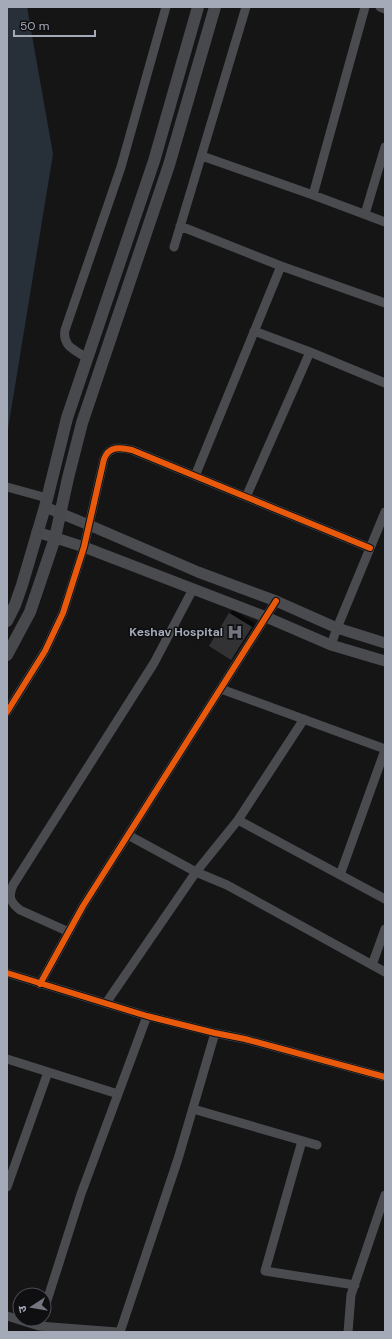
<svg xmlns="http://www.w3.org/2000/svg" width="392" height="1339" viewBox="0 0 392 1339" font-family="'DM Sans','Noto Sans Devanagari',sans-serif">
<defs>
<filter id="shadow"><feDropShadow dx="3.5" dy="-3.5" stdDeviation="0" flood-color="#0009"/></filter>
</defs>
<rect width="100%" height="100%" fill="#151516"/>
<!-- water -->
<path fill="#273039" d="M7 7H27L53 154 7 435Z"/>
<!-- building -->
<path fill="#333335" filter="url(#shadow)" d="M229 613 252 627 231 660 209 646Z"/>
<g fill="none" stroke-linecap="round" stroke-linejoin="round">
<!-- minor -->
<path stroke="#494b4f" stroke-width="9" d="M380 7 385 9
M202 156 313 195 385 222
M313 195 365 7
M365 214 385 147
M180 226 281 266 385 303
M174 247 246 7
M254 331 310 352 385 383
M87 358C75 350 62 346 65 330L121 167 166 7
M195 476 281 266
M7 487 47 498
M246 497 310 352
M331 645 337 628 385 512
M221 689 385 749
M7 712 45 651 63 613 84 547 104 459C109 446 120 447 132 450L370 548
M238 820 385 899
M128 835 196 872 227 885 385 972
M340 875 385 750
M69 932 20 910C10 902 8 897 13 885L154 663 193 589
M372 965 385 929
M7 973 147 1016 215 1033 245 1039 385 1077
M40 984 83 906 276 601
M106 1003 196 872 238 820 304 719
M7 1059 118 1094
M193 1109 317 1145
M302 1141 265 1271 355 1285
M7 1187 48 1072
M44 1310 81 1194 147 1016
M7 1316 39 1326 117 1332
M120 1332 178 1159 215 1033
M348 1332 351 1295 385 1195"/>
<!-- tertiary -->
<path stroke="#494b4f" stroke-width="11" d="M45 507 89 525 198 572 276 601 337 628 385 643
M37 532 84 547 266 617 331 645 385 661"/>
<!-- secondary -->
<path stroke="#48494d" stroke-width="12" d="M7 621 15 605 22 585 45 507 67 418 154 161 198 7
M7 655 30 612 55 538 68 478 82 423 169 165 215 7"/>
<defs>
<path id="cycleway" d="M7 712 45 651 63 613 84 547 104 459C109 446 120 447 132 450L370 548
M7 973 147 1016 215 1033 245 1039 385 1077
M40 984 83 906 276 601"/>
</defs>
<!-- cycleway casing -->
<use href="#cycleway" stroke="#0f0f12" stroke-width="8"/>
<!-- cycleway -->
<use href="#cycleway" stroke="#e8590c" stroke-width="6"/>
</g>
<!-- icons -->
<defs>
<symbol id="hospital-bare" viewBox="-9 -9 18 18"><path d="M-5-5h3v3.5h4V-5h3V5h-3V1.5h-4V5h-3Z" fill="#73767f" stroke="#0f0f12" stroke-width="2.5" paint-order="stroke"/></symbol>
</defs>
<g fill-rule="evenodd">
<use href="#hospital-bare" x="224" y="621" width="22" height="22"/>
</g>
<g text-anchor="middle" stroke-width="3" stroke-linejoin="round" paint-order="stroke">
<!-- poi labels -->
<g font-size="12" font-weight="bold" fill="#a5aab8" stroke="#0f0f12" text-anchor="end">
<text x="223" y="636">Keshav Hospital</text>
</g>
</g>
<!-- border -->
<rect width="392" height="1339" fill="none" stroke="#a5aab8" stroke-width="16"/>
<!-- north arrow -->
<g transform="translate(32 1307) rotate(258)"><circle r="19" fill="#0f0f12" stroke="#4b4d54"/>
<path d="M0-3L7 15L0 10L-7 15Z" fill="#73767f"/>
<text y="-6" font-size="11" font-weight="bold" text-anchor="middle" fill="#a5aab8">उ</text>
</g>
<!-- scale -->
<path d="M14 30v6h81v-6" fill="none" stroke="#a5aab8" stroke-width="2"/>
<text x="20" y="30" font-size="12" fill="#a5aab8" stroke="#0f0f12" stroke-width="3" paint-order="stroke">50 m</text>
</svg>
